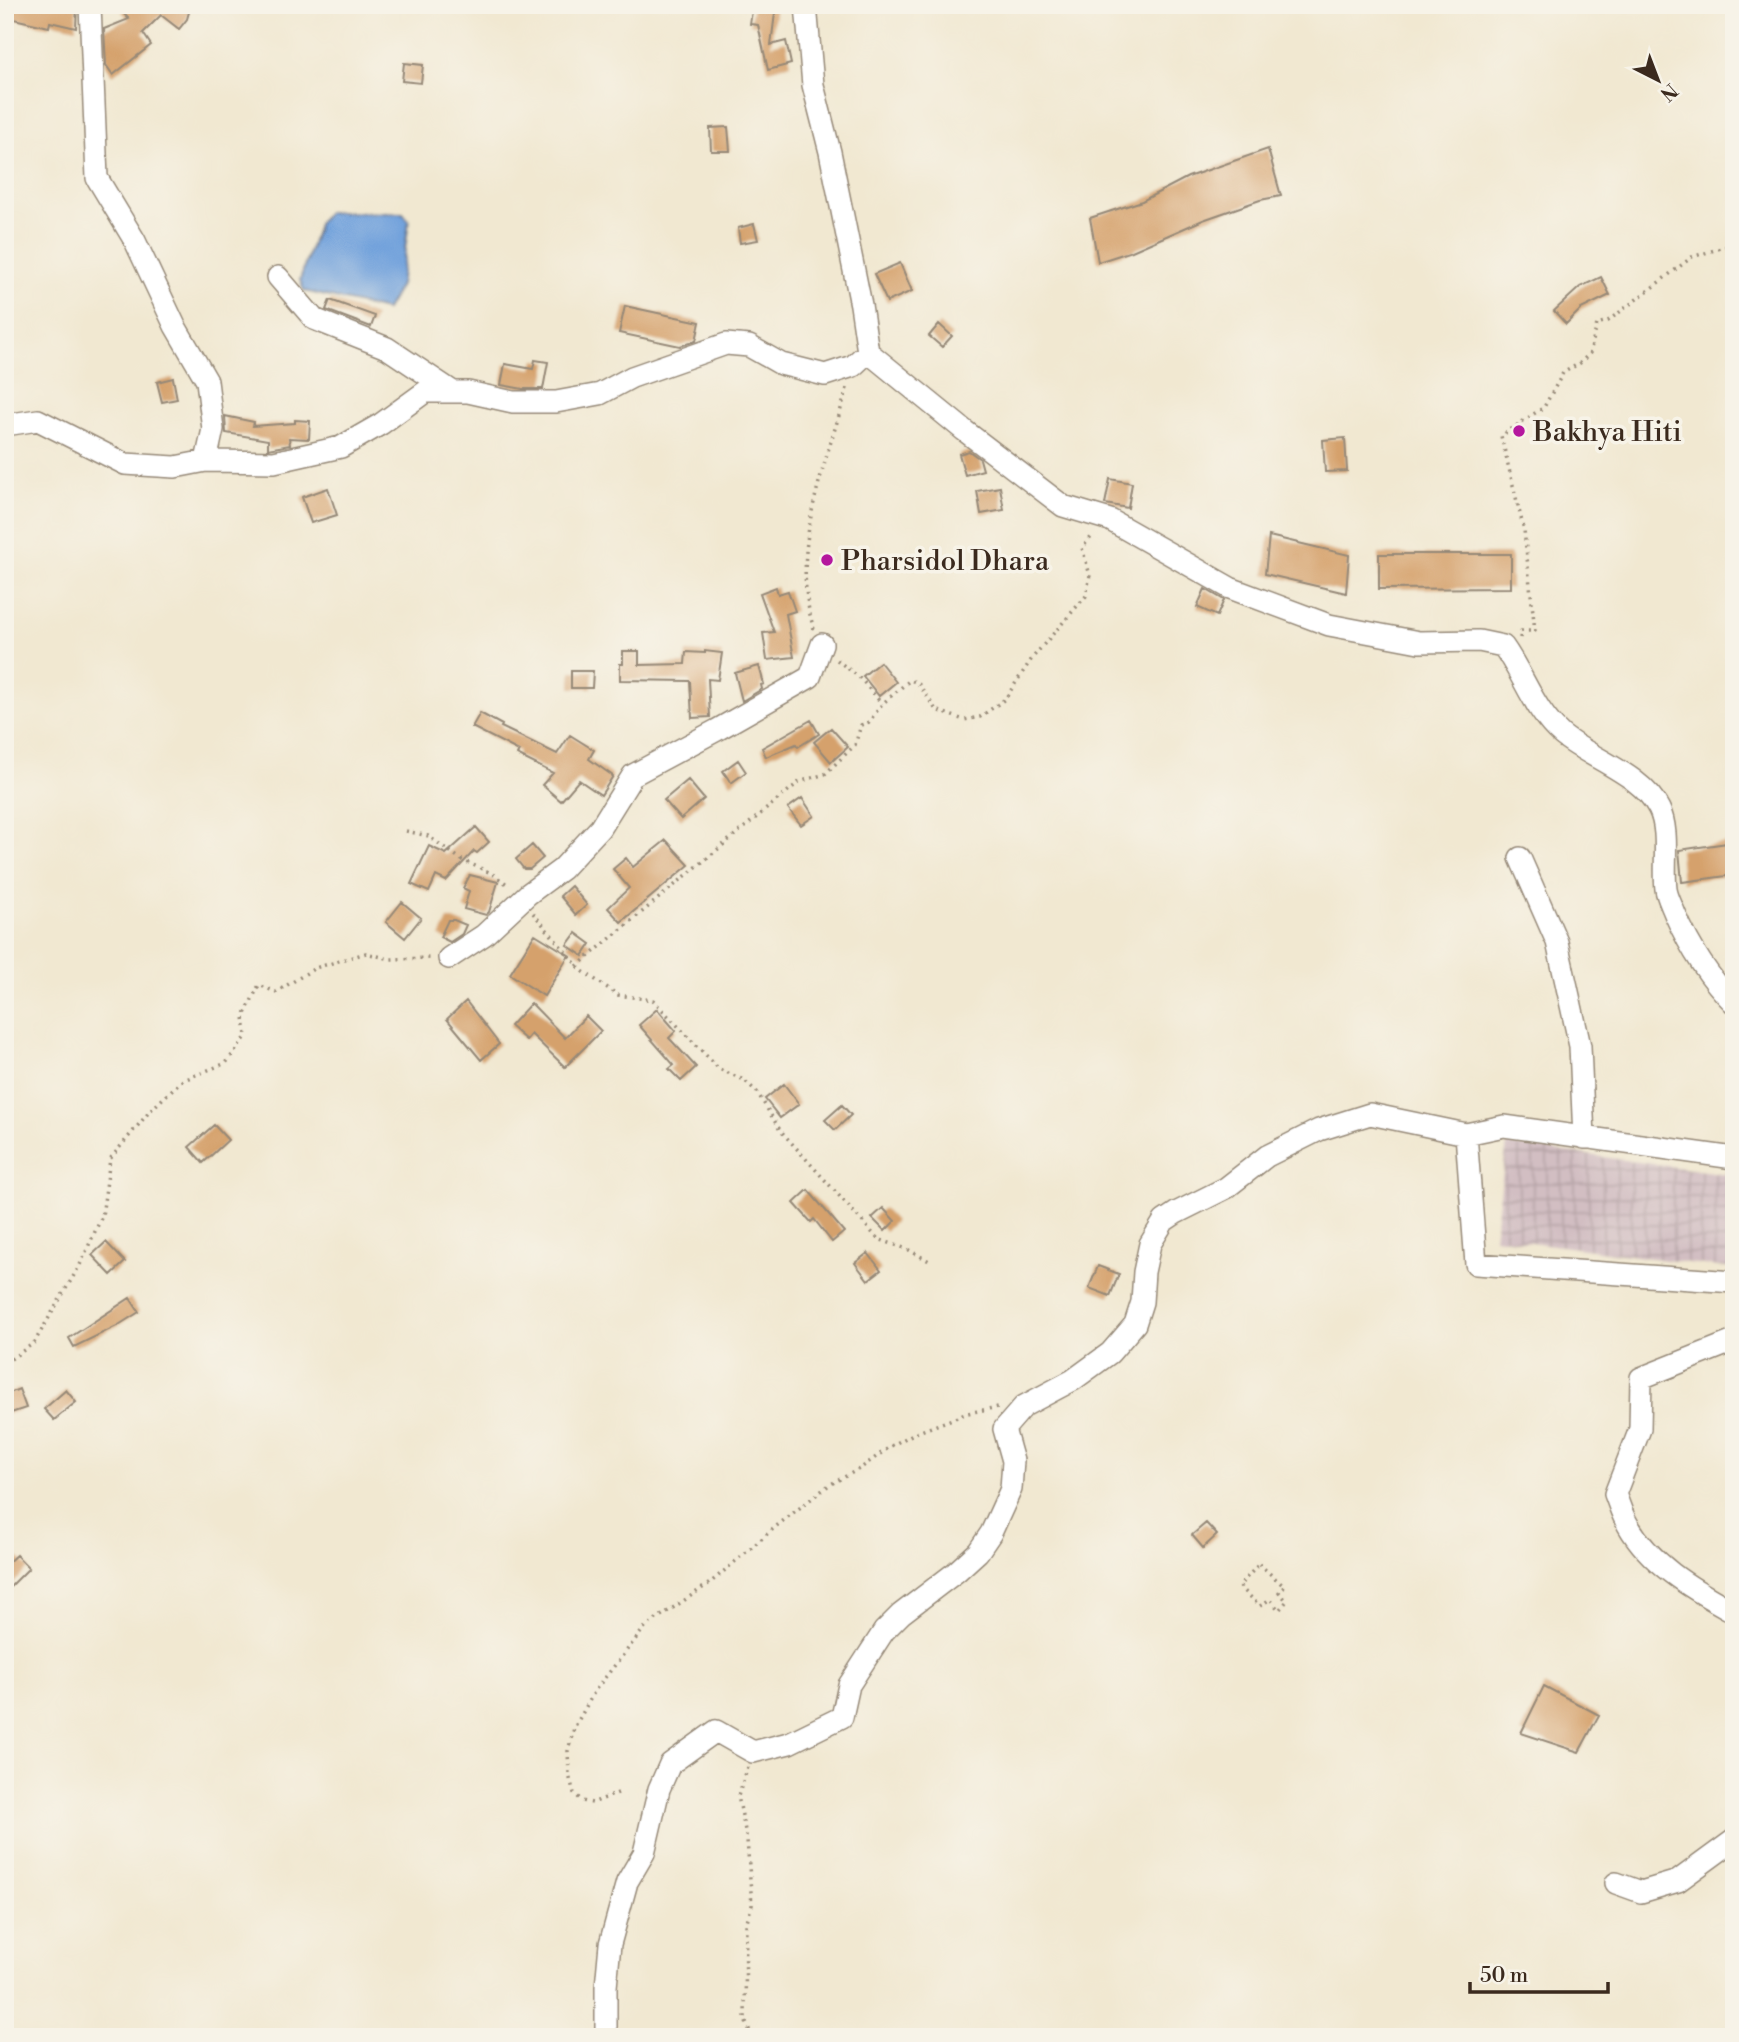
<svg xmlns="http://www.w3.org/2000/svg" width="1739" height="2042" viewBox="0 0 1739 2042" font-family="'Libre Bodoni',serif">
<defs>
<pattern id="industrial-grid" width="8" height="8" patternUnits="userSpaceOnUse" patternTransform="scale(1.75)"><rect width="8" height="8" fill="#d2bec2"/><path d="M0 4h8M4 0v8" fill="none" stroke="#b5a3a6"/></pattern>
</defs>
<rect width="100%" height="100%" fill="#f7f3e8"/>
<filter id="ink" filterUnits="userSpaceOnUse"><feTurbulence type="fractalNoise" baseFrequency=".0143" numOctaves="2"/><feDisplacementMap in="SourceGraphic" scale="14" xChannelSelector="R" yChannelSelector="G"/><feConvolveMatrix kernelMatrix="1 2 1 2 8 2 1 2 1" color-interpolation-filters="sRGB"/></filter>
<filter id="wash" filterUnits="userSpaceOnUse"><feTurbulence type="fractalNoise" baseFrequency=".00686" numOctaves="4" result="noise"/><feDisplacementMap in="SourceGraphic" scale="28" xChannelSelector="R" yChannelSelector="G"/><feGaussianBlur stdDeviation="1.57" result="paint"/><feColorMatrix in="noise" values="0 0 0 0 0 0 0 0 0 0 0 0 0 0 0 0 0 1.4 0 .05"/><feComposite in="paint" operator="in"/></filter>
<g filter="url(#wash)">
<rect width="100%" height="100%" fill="#f1e8d1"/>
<!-- industrial -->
<path fill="url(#industrial-grid)" d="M1507 1144 1734 1175V1269L1494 1237Z"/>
<!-- water -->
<path fill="#72a2dc" stroke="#56667d" stroke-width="2" d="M328 212 403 213 409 221 400 285 386 310 304 291 300 280 319 222Z"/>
<g id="blocks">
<!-- building -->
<path fill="#d5a16c" d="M5 5H77L76 28 50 22 49 27 5 17Z
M129 5H191L187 19 179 29 161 15 143 33 151 45 113 75 106 65 104 29 129 19 122 12Z
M753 5H776L771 45 786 41 791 64 768 70 758 25 750 24Z
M404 63 423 65 421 83 402 81Z
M728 127 730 151H711L710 128Z
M1268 149 1281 196 1260 200 1203 220 1132 251 1098 262 1090 218 1142 201 1188 177Z
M754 224 758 240 740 243 738 228Z
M900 263 912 291 887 302 874 274Z
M1601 277 1610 295 1581 309 1566 324 1554 311 1580 287Z
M330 300 375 316 371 327 326 310Z
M625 306 700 322 696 341 680 346 619 333Z
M939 324 952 336 942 347 929 336Z
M535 360 548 362 543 389H523L501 385 505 364 533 369Z
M173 378 177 399 162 402 157 382Z
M225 416 254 422 253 426 295 423V420L310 421 309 439 289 438 290 445 268 449V440L226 433Z
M1345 438 1347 471 1325 472 1323 440Z
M969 451 980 459 983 470 965 475 959 454Z
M1110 479 1132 483 1128 508 1105 504Z
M1000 487 1004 510 981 514 977 491Z
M328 488 337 515 311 523 302 497Z
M1269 536 1349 555 1346 593 1265 574Z
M1379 554H1511V588L1379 589Z
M776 587 778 594 788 591 795 611 786 614 794 657 767 660 763 633 774 632 760 593Z
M1205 589 1224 600 1217 616 1197 607Z
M623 651H639V665L685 664 686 652 705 653V651L722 653 718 680 708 679 710 717 692 718 690 681 620 680V664H623Z
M880 662 896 682 879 696 863 676Z
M759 666 764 684 761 685 762 689 742 701 735 673Z
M571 671H593L592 688H571Z
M480 713 502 725 501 727 557 754 570 735 594 750 589 759 613 776 601 795 579 780 561 801 542 785 553 773 517 755 519 751 472 727Z
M811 720 819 734 798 747 796 744 766 757 762 748Z
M831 728 848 747 831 762 814 742Z
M738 760 746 772 731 783 723 771Z
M688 780 704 799 681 819 664 800Z
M802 798 814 816 801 825 788 808Z
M476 827 489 842 477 853 474 851 446 881 436 876 429 892 411 884 429 846 446 854Z
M666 840 689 865 621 922 608 908 629 888 613 869 626 858 633 867Z
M1734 842V875L1682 882 1679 850Z
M532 845 543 858 530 869H524L516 859Z
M470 875 498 882 489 912 486 915 464 909 469 891 463 888Z
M571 886 587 905 576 915 560 896Z
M402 902 421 918 405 938 386 922Z
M448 920H454L466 925 462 934 450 942 440 937Z
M576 933 591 944 583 956 567 945Z
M535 934 569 955 544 996 510 974Z
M466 1001 499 1044 481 1060 447 1019Z
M531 1003 565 1038 586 1016 601 1031 565 1067 531 1034 526 1040 510 1026Z
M657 1009 676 1031 669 1038 696 1067 681 1081 669 1069 674 1065 639 1025Z
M784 1084 799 1104 780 1118 765 1099Z
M842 1105 851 1115 835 1130 825 1120Z
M214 1125 228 1140 203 1163 189 1147Z
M808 1190 844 1232 832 1242 814 1219 811 1222 794 1203Z
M883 1208 895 1221 885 1231 872 1218Z
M106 1242 125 1262 111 1275 92 1255Z
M868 1253 881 1270 868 1280 855 1263Z
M1098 1266 1119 1274 1110 1296 1089 1288Z
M130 1298 139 1312 117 1326 74 1347 69 1338Z
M19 1389 26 1408 5 1415V1395Z
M66 1390 76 1402 54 1420 44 1409Z
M1206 1523 1217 1535 1203 1548 1192 1535Z
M16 1555 29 1568 5 1592V1565Z
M1544 1686 1599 1715 1579 1752 1521 1733Z"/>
</g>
</g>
<g filter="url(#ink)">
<use href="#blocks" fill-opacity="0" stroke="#968978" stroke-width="2"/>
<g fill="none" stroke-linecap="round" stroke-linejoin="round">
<defs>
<path id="minor" d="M90 5 97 178 135 241 175 326 207 381 213 429 206 461
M806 5 813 85 830 152 861 305 868 352 965 431 1063 506 1110 520 1230 588 1329 625 1419 642 1479 641 1503 646C1524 675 1534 711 1562 735 1591 759 1642 774 1659 809 1670 831 1663 865 1666 889 1667 897 1672 906 1675 914 1690 948 1708 977 1734 1003
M278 277 314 319 387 348 453 392
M5 425 38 420 125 464 175 467 206 461 274 462 341 447 381 424 425 392H468L513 402H556L600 394 632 377 726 344 749 346 781 364 825 375 853 366 868 352
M1520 858 1557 942 1580 1046 1584 1138
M449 958 484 935 528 894 562 869 600 828 633 775 717 730 810 677 822 644
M1466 1134 1476 1264 1734 1282
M1734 1341 1641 1378 1640 1429 1615 1494C1619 1504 1622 1515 1628 1525 1650 1564 1691 1588 1729 1609H1734
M1616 1883 1641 1892 1678 1881 1734 1840
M606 2037V1987L610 1944 627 1882 644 1853 659 1789 670 1764 716 1731 753 1752 789 1743 842 1717 849 1685 884 1631 901 1614 956 1572 978 1552 991 1533 1011 1489 1013 1461 1004 1429 1024 1406 1073 1380 1110 1353 1135 1324 1142 1302 1144 1272 1150 1244 1164 1221 1176 1213 1226 1188 1267 1156 1319 1130 1370 1114 1466 1134 1504 1126 1734 1158"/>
</defs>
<!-- minor casing -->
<use href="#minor" stroke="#968978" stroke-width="24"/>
<!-- path -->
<path stroke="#968978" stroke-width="3.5" stroke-dasharray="2 5" stroke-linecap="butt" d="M814 629C788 549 826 465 847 388
M1520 638 1521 631H1535L1524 530 1501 436 1544 407 1563 373 1580 363 1590 353 1597 324 1608 321 1692 257 1734 244
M837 660 860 678 882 704
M406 831 428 836 462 860 491 873 510 886
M533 913 581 970 618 995 653 1000 719 1069 744 1080 757 1092 780 1130 878 1239 907 1249 931 1262
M577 966 799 782 825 774 855 745 861 725 869 722 882 704 910 680 918 683 936 710 964 720 980 717 1005 699 1033 657 1086 596 1090 575 1082 548 1093 535
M5 1363 34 1343 80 1265 102 1216 110 1159 150 1111 181 1081 226 1063 246 1037 244 1016 259 985 276 992 315 968 366 953 390 959 432 958
M1259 1564 1285 1587 1279 1592 1287 1601 1279 1610 1270 1599 1260 1606 1239 1586Z
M748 1767 738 1796 747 1840 752 1905 746 1924 745 2020 751 2034
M618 1793 592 1803 582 1801 574 1793 569 1775 568 1751 574 1728 596 1689 646 1626 710 1583 779 1524 829 1485 861 1468 891 1446 913 1434 968 1413 998 1407"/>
<!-- minor -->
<use href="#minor" stroke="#fff" stroke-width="21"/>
</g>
</g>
<!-- markers -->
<g fill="#b5179e" stroke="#f7f3e8" stroke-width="2.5">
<circle cx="1519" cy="431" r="7"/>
<circle cx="827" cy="560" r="7"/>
</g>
<g text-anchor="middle" stroke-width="7" stroke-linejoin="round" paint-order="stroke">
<!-- poi labels -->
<g font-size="28" fill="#3b2a1e" stroke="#f7f3e8" text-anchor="start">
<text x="1533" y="441">Bakhya Hiti</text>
<text x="841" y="570">Pharsidol Dhara</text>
</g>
</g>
<!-- margin -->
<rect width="1739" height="2042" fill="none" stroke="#f7f3e8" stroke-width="28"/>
<!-- north arrow -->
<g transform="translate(1658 80) rotate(138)" stroke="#f7f3e8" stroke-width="5" paint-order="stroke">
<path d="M0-5L12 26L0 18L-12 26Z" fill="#3b2a1e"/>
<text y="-10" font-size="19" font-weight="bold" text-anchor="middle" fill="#3b2a1e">N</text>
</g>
<!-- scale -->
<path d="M1470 1982v10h138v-10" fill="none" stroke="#3b2a1e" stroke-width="3.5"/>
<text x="1480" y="1982" font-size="21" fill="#3b2a1e" stroke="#f7f3e8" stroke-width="5" paint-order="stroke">50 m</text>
</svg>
